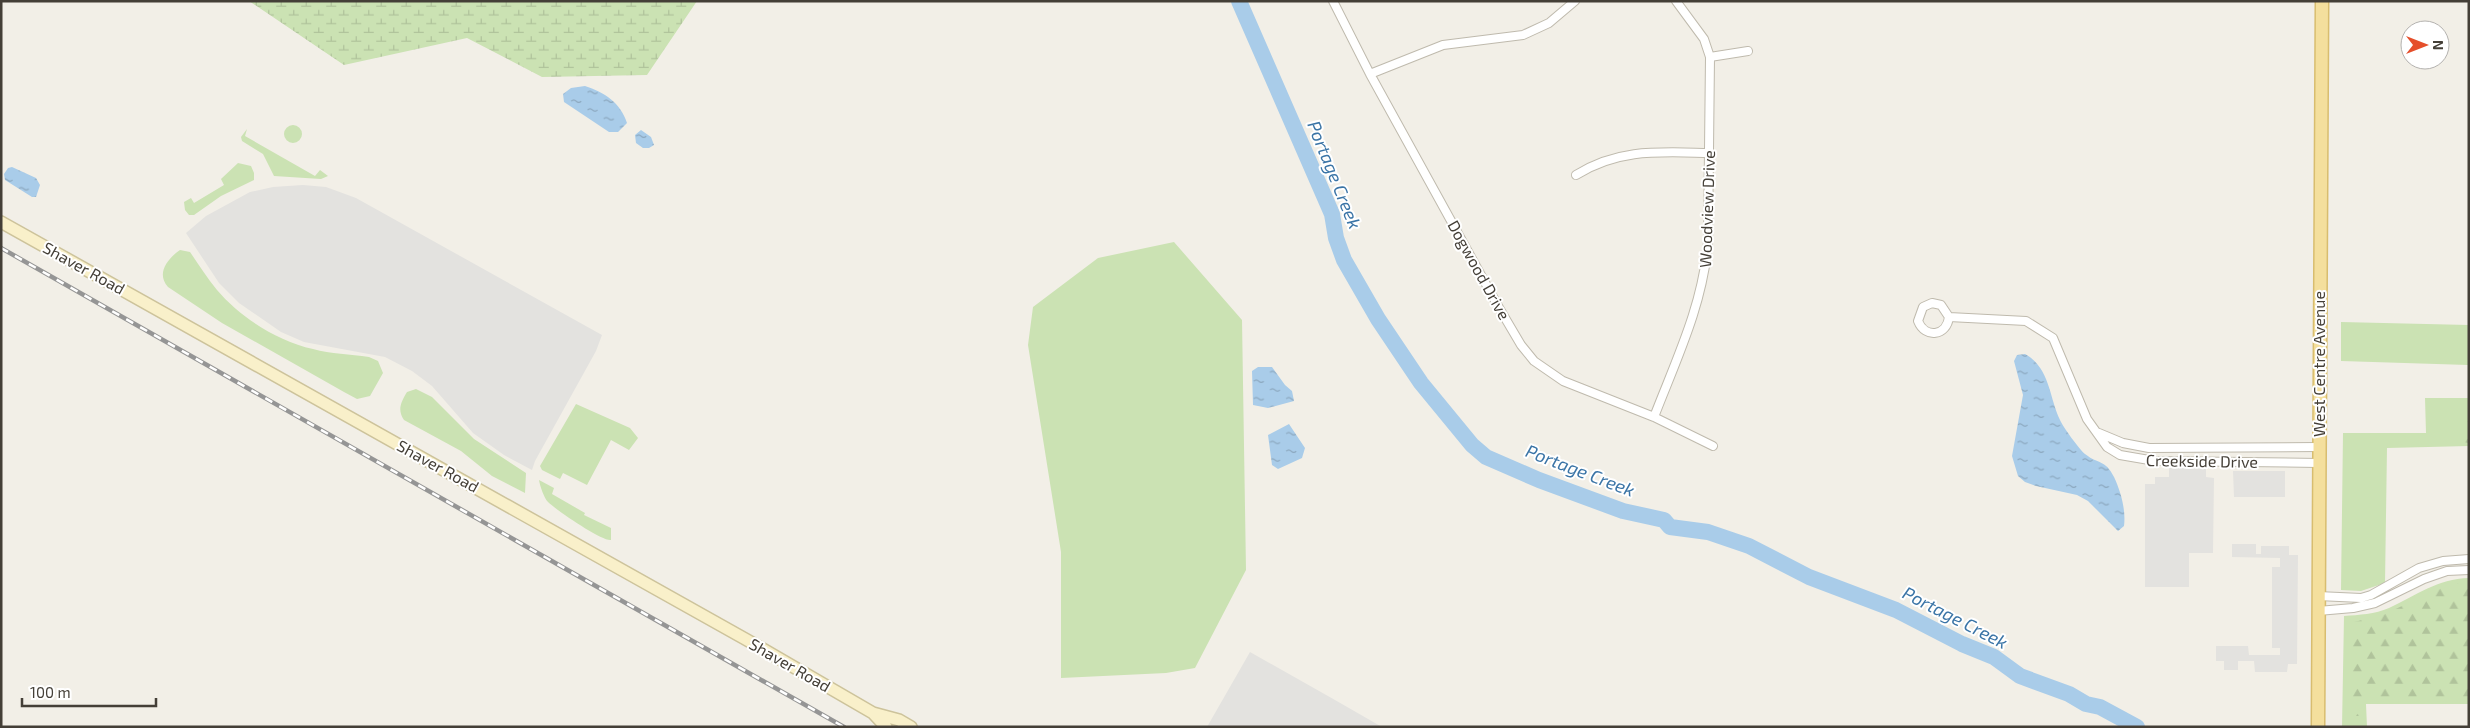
<svg xmlns="http://www.w3.org/2000/svg" width="2470" height="728" viewBox="0 0 2470 728" font-family="'Exo 2',sans-serif">
<defs>
<pattern id="forest-firs" width="22" height="20" patternUnits="userSpaceOnUse" patternTransform="scale(1.25)"><rect width="22" height="20" fill="#cbe2b3"/><path d="M5 1l3.5 6h-7zM16 11l3.5 6h-7z" fill="#b0c39b"/></pattern>
<pattern id="wetland-marsh" width="20" height="14" patternUnits="userSpaceOnUse" patternTransform="scale(1.25)"><rect width="20" height="14" fill="#cbe2b3"/><path d="M1 5h8M5 5V1M11 12h8M15 12V8" fill="none" stroke="#b0c39b"/></pattern>
<pattern id="water-ripples" width="26" height="14" patternUnits="userSpaceOnUse" patternTransform="scale(1.25)"><rect width="26" height="14" fill="#a9cce9"/><path d="M2 4q2-2 4 0t4 0M15 11q2-2 4 0t4 0" fill="none" stroke="#8ba7be"/></pattern>
</defs>
<rect width="100%" height="100%" fill="#f2efe7"/>
<!-- grass -->
<path fill="#cbe2b3" d="M284 134a9 9 0 1 1 18 0a9 9 0 1 1-18 0Z
M247 129 245 136 315 176 320 170 328 176 321 179 274 176 263 154 242 141 241 137Z
M238 163 251 166 254 173V180L221 196 194 215H189L185 210 184 202 191 198 194 203 224 185 221 179Z
M1174 242 1242 320 1246 570 1195 668 1166 673 1061 678V552L1028 345 1033 307 1098 258Z
M180 250 190 252C199 265 207 278 217 290 240 317 277 341 313 349 331 354 350 354 369 357L378 361 383 373 370 396 357 399 344 392 222 323 168 287C156 274 167 259 180 250Z
M2341 322 2469 325V376L2468 365 2341 361Z
M416 389 432 397 474 439 526 473 525 493 492 476 461 451 404 420C397 410 401 402 407 392Z
M2425 398H2469V446L2387 448 2385 583 2361 591 2341 590 2343 433H2426Z
M576 404 630 428 638 438 629 450 611 440 587 485 563 473 560 479 542 470 540 466Z
M539 480 554 488 552 494 585 513 584 515 611 528V540C603 542 556 510 548 502 544 498 540 486 539 480Z
M2469 578V704H2366L2367 727H2342L2344 616C2359 615 2375 614 2389 608 2417 595 2437 579 2469 578Z"/>
<!-- forest -->
<path fill="url(#forest-firs)" d="M2469 420V443H2468L2464 442 2458 436 2462 426Z
M2469 582V699L2370 698 2363 702 2361 716H2353L2347 704 2350 690 2349 675 2354 657 2349 636 2354 622 2383 615 2444 586Z"/>
<!-- wetland -->
<path fill="url(#wetland-marsh)" d="M249 1H697L647 75 542 77 467 38 344 65Z"/>
<!-- parking -->
<path fill="#e3e2df" d="M303 185 326 187 356 198 602 335 596 351 535 461 532 470 504 455 473 433 432 386 412 371 385 357 304 342 281 332 239 303 219 283 186 233 206 216 250 192 273 187Z
M2169 468H2206V477L2214 478 2213 553H2189V587H2145V484H2155V477H2169Z
M2233 471H2285V497H2234Z
M2232 544H2256V554H2261V546H2289V555H2298L2297 664H2288L2287 672H2255L2254 661H2238V670H2224V661H2216V646H2248L2249 655H2280V648H2272V567H2280V558L2232 557Z
M1250 652 1335 700 1382 727H1207Z"/>
<!-- water -->
<path fill="url(#water-ripples)" d="M585 86C604 92 621 103 627 123L618 132H609L564 102 563 94 571 88Z
M641 130 651 137 654 145 649 148H643L636 143 635 135Z
M12 167 36 178 40 185 36 197H32L5 180 4 174 8 168Z
M2025 354C2050 368 2049 397 2060 420 2063 427 2080 450 2085 454 2099 465 2105 459 2114 477 2121 492 2126 510 2124 526L2118 531 2088 501 2077 495 2036 486 2025 482 2018 476 2012 456 2023 395 2014 361 2017 355Z
M1258 367H1272L1285 385 1292 391 1294 401 1268 408 1253 405 1252 371Z
M1289 424 1305 448 1302 458 1278 469 1272 465 1268 435Z"/>
<g fill="none" stroke-linecap="round" stroke-linejoin="round">
<!-- river -->
<path stroke="#a9cce9" stroke-width="16" d="M1239 1 1332 214 1336 238 1344 260 1378 319 1421 383 1472 445 1486 457 1539 480 1623 511 1664 520 1670 527 1708 532 1749 546 1809 577 1896 610 1962 644 1994 657 2020 676 2069 694 2086 704 2100 707 2137 727"/>
<defs>
<path id="street" d="M1333 1 1370 74 1498 306 1521 345 1534 361 1563 381 1654 417 1713 446
M1710 57 1748 51
M1370 74 1443 45 1523 35 1549 23 1575 1
M1576 175C1619 148 1660 152 1709 153
M1949 317 1941 305 1932 303 1923 307 1918 321C1925 339 1947 336 1949 317L2026 321 2053 338 2087 419 2107 447 2120 455 2155 461 2319 463
M1654 417C1676 360 1703 305 1708 242L1710 57 1704 39 1676 1
M2099 433 2123 443 2149 448 2319 447
M2318 596 2361 598 2371 595 2419 568 2443 561 2469 559
M2318 611 2353 608 2375 603 2424 579 2447 571 2469 570"/>
<path id="secondary" d="M1 222 747 640 873 713 886 727
M873 713 899 720 911 727"/>
<path id="primary" d="M2318 727 2322 1"/>
</defs>
<!-- street casing -->
<use href="#street" stroke="#bfbaad" stroke-width="10"/>
<!-- secondary casing -->
<use href="#secondary" stroke="#cdc39b" stroke-width="14"/>
<!-- primary casing -->
<use href="#primary" stroke="#d8bd6f" stroke-width="15"/>
<!-- street -->
<use href="#street" stroke="#fff" stroke-width="8"/>
<!-- secondary -->
<use href="#secondary" stroke="#f9f0ca" stroke-width="11"/>
<!-- primary -->
<use href="#primary" stroke="#f4df9d" stroke-width="12"/>
<defs>
<path id="rail" d="M1 248 844 727"/>
</defs>
<!-- rail casing -->
<use href="#rail" stroke="#959595" stroke-width="4.5"/>
<!-- rail -->
<use href="#rail" stroke="#fff" stroke-width="2.5" stroke-dasharray="8" stroke-linecap="butt"/>
</g>
<g text-anchor="middle" stroke-width="4" stroke-linejoin="round" paint-order="stroke">
<!-- street labels -->
<g font-size="16" fill="#443f37" stroke="#fff">
<text transform="translate(1707 209) rotate(-88)" y="6">Woodview Drive</text>
<text transform="translate(84 268) rotate(29)" y="6">Shaver Road</text>
<text transform="translate(1479 270) rotate(61)" y="6">Dogwood Drive</text>
<text transform="translate(2319 364) rotate(-90)" y="6">West Centre Avenue</text>
<text transform="translate(2202 461) rotate(1)" y="6">Creekside Drive</text>
<text transform="translate(438 466) rotate(29)" y="6">Shaver Road</text>
<text transform="translate(790 665) rotate(30)" y="6">Shaver Road</text>
</g>
<!-- water labels -->
<g font-size="18" font-style="italic" fill="#3a74a6" stroke="#fff">
<text transform="translate(1334 175) rotate(68)" y="6">Portage Creek</text>
<text transform="translate(1580 471) rotate(21)" y="6">Portage Creek</text>
<text transform="translate(1955 618) rotate(27)" y="6">Portage Creek</text>
</g>
</g>
<!-- border -->
<rect width="2470" height="728" fill="none" stroke="#443f37" stroke-width="5"/>
<!-- north arrow -->
<g transform="translate(2425 45) rotate(90)"><circle r="24" fill="#ffffff" stroke="#b4b2af"/>
<path d="M0-4L9 19L0 12L-9 19Z" fill="#e54f2b"/>
<text y="-8" font-size="14" font-weight="bold" text-anchor="middle" fill="#443f37">N</text>
</g>
<!-- scale -->
<path d="M22 698v8h134v-8" fill="none" stroke="#443f37" stroke-width="2.5"/>
<text x="30" y="698" font-size="15" fill="#443f37" stroke="#ffffff" stroke-width="4" paint-order="stroke">100 m</text>
</svg>
